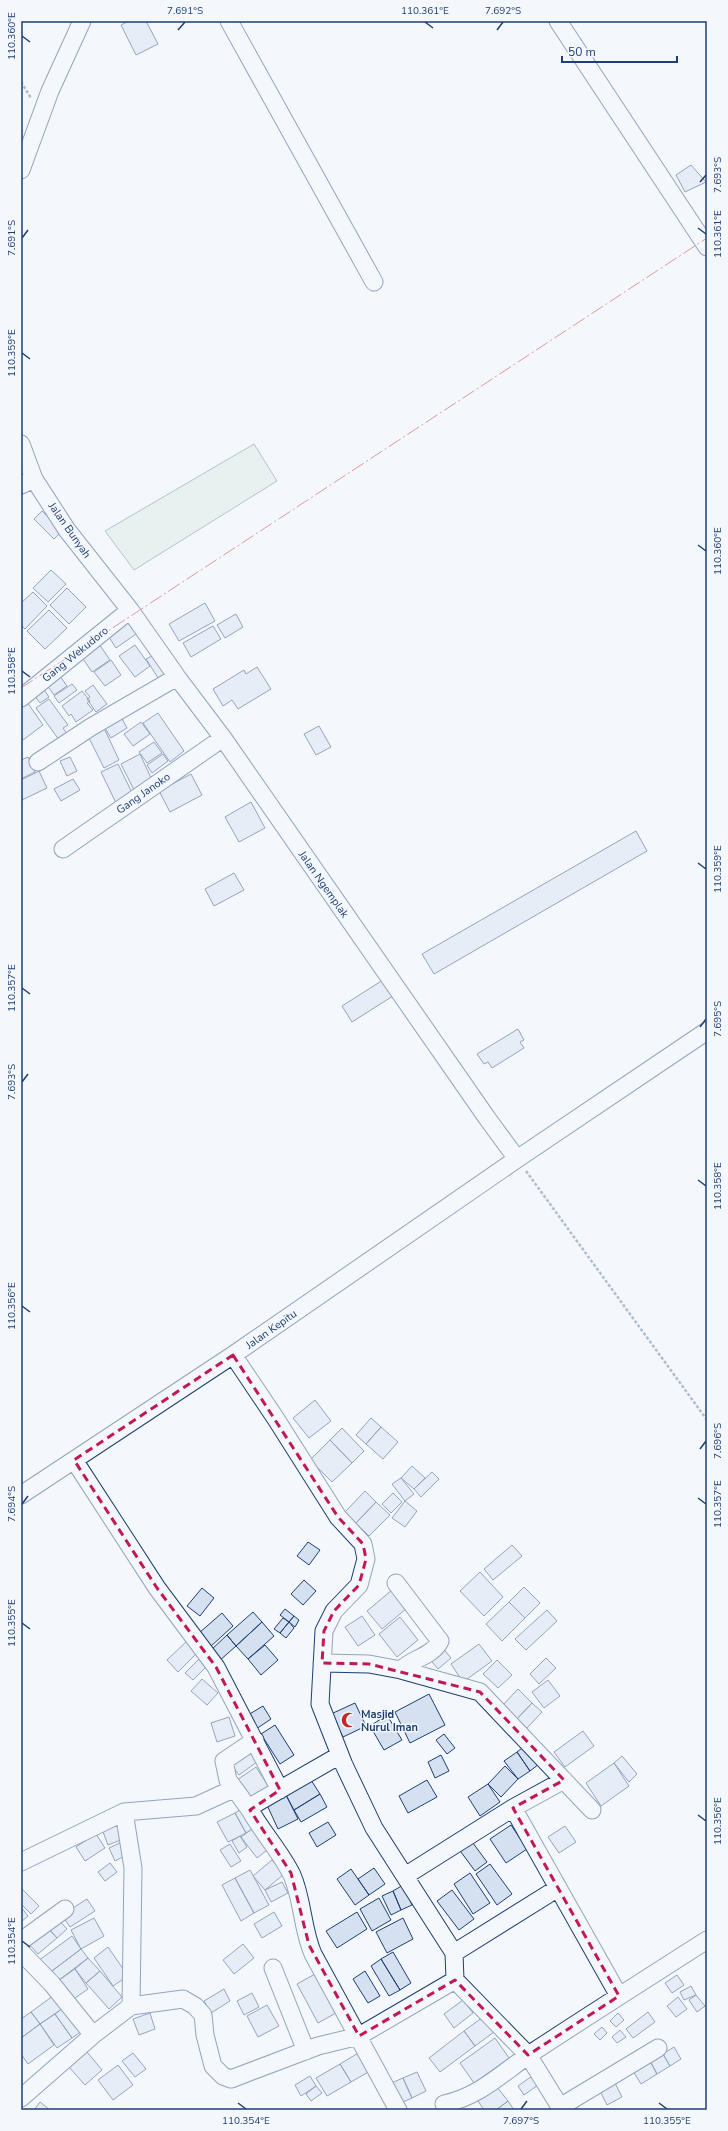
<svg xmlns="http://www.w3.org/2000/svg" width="728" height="2131" viewBox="0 0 728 2131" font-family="'Nunito Sans',sans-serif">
<rect width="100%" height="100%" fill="#f4f7fb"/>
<!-- green -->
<path fill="#d7e8df" stroke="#687fa3" d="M254 444 277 481 134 570 105 531Z"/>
<!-- building -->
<path fill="#d5e0f0" stroke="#1d3f73" d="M129 21H146L158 44 136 55 121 25Z
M691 165 706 182 685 192 676 175Z
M42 511 62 531 54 539 34 519Z
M51 570 66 584 48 602 33 588Z
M67 588 86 607 69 624 50 605Z
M33 592 47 606 25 629 21 625V603Z
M205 603 215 621 179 641 169 624Z
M49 610 67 628 45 649 27 631Z
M236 614 243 627 225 638 217 625Z
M126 620 136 634 116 648 107 634Z
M213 626 221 639 191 657 183 643Z
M97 641 110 660 92 672 79 653Z
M135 645 150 666 135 677 119 656Z
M156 654 169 676 160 681 146 659Z
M111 660 121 675 105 686 94 672Z
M257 667 271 689 238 709 232 700 223 706 213 689 244 670 246 674Z
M57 672 67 686 54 695 44 681Z
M72 684 77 690 59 703 54 696Z
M41 685 49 697 40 703 31 691Z
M93 685 107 704 96 712 87 699 90 697 85 691Z
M82 691 90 701 87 703 93 710 76 722 71 714 69 716 62 706Z
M49 699 68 725 63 728 70 738 62 744 36 708Z
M27 702 43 725 23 740 21 736V707Z
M158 713 184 751 170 762 143 723Z
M120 715 127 728 111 738 103 725Z
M141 722 150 734 133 746 124 734Z
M319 726 331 747 316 755 304 734Z
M104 728 119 760 104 768 88 736Z
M154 742 162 753 147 763 139 752Z
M140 754 152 780 134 790 121 764Z
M163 754 168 761 152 773 147 765Z
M28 757 35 772 21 779V760Z
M70 757 77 771 67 776 60 761Z
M118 764 134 797 117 805 101 772Z
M39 771 47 788 22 800 21 780Z
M191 774 202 795 170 812 159 791Z
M73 779 80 790 61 801 54 789Z
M251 802 265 828 239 842 225 817Z
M636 831 647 851 434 974 422 954Z
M234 873 244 890 214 906 205 889Z
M383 980 393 996 352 1022 342 1006Z
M518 1029 524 1040 520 1042 524 1048 492 1068 488 1062 484 1064 477 1054Z
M315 1400 331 1421 309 1438 293 1418Z
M371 1418 381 1427 366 1444 356 1435Z
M381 1427 398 1442 383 1459 366 1444Z
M342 1428 364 1451 352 1463 330 1440Z
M330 1440 352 1463 332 1482 310 1460Z
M412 1466 425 1478 414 1489 401 1478Z
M432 1472 439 1479 421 1497 414 1489Z
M401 1478 414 1494 405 1501 392 1484Z
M365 1491 376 1502 356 1523 345 1512Z
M393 1493 402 1502 391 1513 382 1504Z
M405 1501 417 1511 405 1527 392 1518Z
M376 1502 390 1515 369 1536 356 1523Z
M308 1542 320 1550 309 1565 297 1556Z
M512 1545 522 1556 493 1580 484 1569Z
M480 1572 503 1597 484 1616 460 1591Z
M304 1580 316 1591 303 1605 291 1594Z
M524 1587 540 1603 525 1618 509 1602Z
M202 1588 214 1598 200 1616 187 1606Z
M392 1590 407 1608 382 1629 367 1611Z
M509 1602 525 1618 502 1641 486 1624Z
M285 1609 294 1616 289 1622 280 1615Z
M547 1610 557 1621 526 1650 515 1639Z
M253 1612 262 1622 236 1646 227 1635Z
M222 1613 233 1626 210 1647 199 1633Z
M294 1616 299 1620 295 1627 289 1622Z
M362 1616 375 1635 358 1646 345 1627Z
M400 1617 418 1640 397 1657 379 1634Z
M283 1618 289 1622 280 1633 274 1629Z
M262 1622 274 1636 248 1659 236 1646Z
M289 1622 294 1628 286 1638 280 1633Z
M227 1635 236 1646 218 1662 209 1652Z
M187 1641 198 1652 178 1672 167 1660Z
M479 1644 492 1661 463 1682 451 1664Z
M265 1645 278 1660 261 1675 248 1659Z
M441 1646 451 1658 438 1669 428 1657Z
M546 1658 556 1668 539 1684 530 1674Z
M199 1659 206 1667 193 1680 185 1673Z
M497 1660 512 1675 498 1688 483 1674Z
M202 1679 218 1693 207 1705 191 1691Z
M548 1680 560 1696 544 1708 532 1692Z
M518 1689 532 1703 515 1721 501 1707Z
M429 1694 445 1725 410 1743 395 1712Z
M355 1703 366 1726 343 1737 331 1714Z
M532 1703 542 1712 525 1730 515 1721Z
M263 1706 271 1719 256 1729 248 1715Z
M387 1715 402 1740 384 1750 370 1726Z
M229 1717 235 1736 217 1742 211 1723Z
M275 1725 294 1755 280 1764 261 1734Z
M583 1731 594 1746 565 1767 554 1752Z
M444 1734 455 1748 447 1754 436 1740Z
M526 1745 539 1764 530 1771 517 1752Z
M252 1747 261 1759 239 1775 230 1763Z
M517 1752 530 1771 518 1779 504 1761Z
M441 1755 449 1771 435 1778 428 1762Z
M622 1756 637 1774 629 1782 614 1763Z
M614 1763 629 1786 601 1806 586 1783Z
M505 1766 518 1779 501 1797 488 1784Z
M256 1767 270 1789 251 1801 237 1780Z
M311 1780 320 1794 294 1810 286 1795Z
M427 1780 437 1797 408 1813 399 1796Z
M488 1784 500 1802 480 1816 468 1797Z
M320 1794 327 1807 301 1822 294 1810Z
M286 1795 298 1819 278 1829 267 1805Z
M241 1809 252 1829 246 1833 235 1813Z
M235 1813 246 1833 228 1842 217 1822Z
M120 1822 126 1838 108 1845 102 1829Z
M328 1822 336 1835 317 1847 309 1833Z
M511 1825 527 1849 506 1863 490 1839Z
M565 1826 576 1842 559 1853 548 1837Z
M252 1829 267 1850 257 1858 241 1837Z
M96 1834 105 1848 85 1861 76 1847Z
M240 1836 247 1847 239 1853 232 1841Z
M470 1839 487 1862 475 1871 458 1848Z
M120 1843 126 1855 115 1861 109 1848Z
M230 1844 241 1861 231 1867 220 1850Z
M272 1860 284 1874 265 1890 253 1876Z
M110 1863 117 1872 105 1881 98 1872Z
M490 1864 512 1894 497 1905 476 1874Z
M374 1868 385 1884 369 1895 358 1879Z
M351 1869 369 1895 355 1905 337 1879Z
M250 1870 269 1905 254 1913 235 1878Z
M470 1873 490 1903 473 1914 454 1884Z
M235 1878 254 1913 241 1921 222 1885Z
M282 1882 288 1893 271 1902 265 1890Z
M403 1885 412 1905 401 1910 393 1891Z
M21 1888 39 1906 31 1914 21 1904Z
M452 1890 474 1919 459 1930 437 1901Z
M393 1891 401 1910 391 1915 382 1896Z
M379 1898 391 1920 372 1931 360 1909Z
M87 1899 95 1911 70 1927 62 1915Z
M21 1907 28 1916 21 1922Z
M274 1912 282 1926 262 1938 254 1924Z
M357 1912 367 1929 337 1948 326 1931Z
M56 1917 67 1929 57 1938 46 1926Z
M94 1918 104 1936 81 1949 71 1930Z
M403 1918 413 1939 387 1953 376 1932Z
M46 1926 57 1938 38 1954 27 1942Z
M72 1936 81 1949 48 1974 38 1961Z
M243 1944 254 1958 234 1974 223 1960Z
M108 1947 128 1976 113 1986 94 1958Z
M81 1949 88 1958 55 1983 48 1974Z
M393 1952 411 1983 400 1990 381 1959Z
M88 1958 100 1971 86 1983 75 1969Z
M381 1959 400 1990 389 1996 371 1966Z
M75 1969 88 1989 68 2003 55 1983Z
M100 1971 122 1997 109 2009 86 1983Z
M365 1971 380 1996 368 2003 353 1979Z
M315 1974 336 2013 318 2023 297 1984Z
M677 1975 684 1985 672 1993 665 1983Z
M691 1986 696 1995 684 2000 680 1992Z
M224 1989 230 2001 211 2013 204 2001Z
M57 1993 66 2006 40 2024 31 2012Z
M252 1993 259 2007 244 2015 237 2001Z
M696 1995 705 2006 697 2012 689 2000Z
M678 1997 687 2009 676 2017 667 2006Z
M463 2000 473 2013 454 2028 444 2014Z
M267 2005 279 2026 258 2037 247 2016Z
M66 2006 83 2030 72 2038 55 2014Z
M31 2012 40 2024 21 2038V2019Z
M648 2012 655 2022 633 2038 626 2029Z
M150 2013 155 2029 139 2035 133 2019Z
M618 2013 624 2020 616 2027 610 2021Z
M55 2014 72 2038 57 2048 40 2024Z
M483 2017 494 2032 475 2046 464 2031Z
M40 2024 54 2045 28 2064 21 2054V2038Z
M602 2027 607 2033 600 2040 594 2034Z
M620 2030 626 2037 617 2043 612 2037Z
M464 2031 475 2046 440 2072 429 2058Z
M495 2038 509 2058 474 2083 460 2063Z
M674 2047 681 2059 670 2066 663 2054Z
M87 2052 102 2070 85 2085 69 2067Z
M360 2052 370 2071 351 2082 340 2064Z
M133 2053 146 2069 135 2077 122 2061Z
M663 2054 670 2066 657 2074 650 2061Z
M650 2061 657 2074 641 2084 633 2071Z
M340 2064 351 2082 327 2096 316 2078Z
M118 2065 133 2085 113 2100 98 2080Z
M417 2072 426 2091 412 2098 403 2078Z
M310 2076 316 2086 301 2096 295 2085Z
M532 2076 538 2085 524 2095 518 2086Z
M403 2078 412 2098 396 2105 387 2085Z
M613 2079 622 2097 607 2105 598 2087Z
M316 2086 322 2093 311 2101 306 2094Z
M497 2087 508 2101 496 2110H484L478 2101Z
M508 2101 514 2110H496Z
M40 2102 50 2110H34Z"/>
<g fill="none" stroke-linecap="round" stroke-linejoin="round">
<defs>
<path id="minor" d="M229 21 374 282
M558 21 707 247
M21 170 50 91 82 21
M21 444 34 479 67 530 130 610 177 677 223 738 487 1118 517 1159
M21 485 34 479
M21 698 130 610
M38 762 91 727 177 677
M63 849 223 738
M233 1355 276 1419 338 1517 363 1544 366 1559 359 1585 334 1611 324 1631 320 1704 344 1765 374 1828 454 1953 455 1980 528 2055 562 2110
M74 1460 157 1588 216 1667 280 1790
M21 1495 233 1355 517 1159 707 1031
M396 1583 440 1641C433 1656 411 1659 401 1670
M322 1663 369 1664 401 1670 480 1692 592 1810
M340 1755 255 1804 250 1810C262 1832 281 1852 292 1875 303 1900 302 1929 313 1954L398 2110
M513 1808 619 1996
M250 1810 228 1780 224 1761 255 1740
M124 1812 133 1868 131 2006
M21 1862 124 1812 196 1806 233 1789
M405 1876 513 1808 564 1780
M21 1941 65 1909
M21 1952 52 1984 93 2035
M454 1953 558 1888
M273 1968 306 2051
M21 2098 93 2035 131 2006 183 1999 195 2006 203 2015 205 2035 213 2066 223 2076 231 2079 318 2046 359 2036 455 1980
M444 2104C481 2096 503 2072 533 2052 591 2014 649 1977 707 1940
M560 2107 658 2048"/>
</defs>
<!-- minor casing -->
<use href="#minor" stroke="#1d3f73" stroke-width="19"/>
<!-- path -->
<path stroke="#5e769c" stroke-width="2.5" stroke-dasharray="3 2" stroke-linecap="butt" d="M21 82 31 98
M526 1171 707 1420"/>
<!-- minor -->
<use href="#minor" stroke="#f4f7fb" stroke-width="17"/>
<!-- power -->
<path stroke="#c62828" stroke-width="1" stroke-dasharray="14 3 2 3" stroke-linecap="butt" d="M21 688 707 238"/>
</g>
<!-- marked area -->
<path d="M0 0H728V2131H0ZM233 1355 338 1517 363 1544 366 1559 359 1585 334 1611 324 1631 322 1663 369 1664 480 1692 564 1780 513 1808 619 1996 528 2055 455 1980 359 2036 309 1945 291 1873 250 1810 280 1790 216 1667 157 1588 74 1460Z" fill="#f4f7fb" fill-opacity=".55" fill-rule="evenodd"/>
<path fill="none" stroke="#c2185b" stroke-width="3" stroke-dasharray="8 5" stroke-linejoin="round" d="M233 1355 338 1517 363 1544 366 1559 359 1585 334 1611 324 1631 322 1663 369 1664 480 1692 564 1780 513 1808 619 1996 528 2055 455 1980 359 2036 309 1945 291 1873 250 1810 280 1790 216 1667 157 1588 74 1460Z"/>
<!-- ticks -->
<path fill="none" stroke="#1d3f73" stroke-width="1.5" d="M425 22 433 28M178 30 185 22M497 30 503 22M22 36 30 42M700 182 706 175M698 228 706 234M22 238 28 230M22 353 30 359M698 545 706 551M22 671 30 677M698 863 706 869M22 988 30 994M700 1027 706 1019M22 1082 28 1074M698 1180 706 1186M22 1306 30 1312M700 1449 706 1441M698 1498 706 1504M22 1504 28 1496M22 1623 30 1629M698 1815 706 1821M22 1941 30 1947M238 2103 246 2109M659 2103 667 2109M521 2109 527 2101"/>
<!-- icons -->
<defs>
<symbol id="mosque-bare" viewBox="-9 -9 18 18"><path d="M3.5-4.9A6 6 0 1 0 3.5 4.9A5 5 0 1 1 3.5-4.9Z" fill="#c62828" stroke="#f4f7fb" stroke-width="2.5" paint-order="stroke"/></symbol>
</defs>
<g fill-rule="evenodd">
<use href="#mosque-bare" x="338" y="1709" width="22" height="22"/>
</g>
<g text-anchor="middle" stroke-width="3" stroke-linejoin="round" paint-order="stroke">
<!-- street labels -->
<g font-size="11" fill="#1d3f73" stroke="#f4f7fb">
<text transform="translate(70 530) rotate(55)" y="4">Jalan Bunyah</text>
<text transform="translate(75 654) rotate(-39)" y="4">Gang Wekudoro</text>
<text transform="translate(143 793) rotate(-35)" y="4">Gang Janoko</text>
<text transform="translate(324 884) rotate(55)" y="4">Jalan Ngemplak</text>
<text transform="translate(271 1329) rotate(-35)" y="4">Jalan Kepitu</text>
</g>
<!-- poi labels -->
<g font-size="11" font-weight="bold" fill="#1d3f73" stroke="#f4f7fb" text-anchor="start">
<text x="361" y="1718">Masjid<tspan x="361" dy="13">Nurul Iman</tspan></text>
</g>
</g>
<!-- border -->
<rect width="728" height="2131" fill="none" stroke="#f4f7fb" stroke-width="44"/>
<!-- scale -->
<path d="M562 56v6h115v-6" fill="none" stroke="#1d3f73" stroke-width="2"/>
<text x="568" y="56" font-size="12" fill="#1d3f73" stroke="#f4f7fb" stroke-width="3" paint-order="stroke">50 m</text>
<rect x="22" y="22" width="684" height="2087" fill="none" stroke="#1d3f73" stroke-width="1.5"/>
<g font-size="10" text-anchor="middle" fill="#1d3f73">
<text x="185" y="14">7.691°S</text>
<text x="425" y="14">110.361°E</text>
<text x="503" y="14">7.692°S</text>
<text transform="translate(11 36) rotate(-90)" y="4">110.360°E</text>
<text transform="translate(717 175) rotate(-90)" y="4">7.693°S</text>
<text transform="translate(717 234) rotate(-90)" y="4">110.361°E</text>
<text transform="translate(11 238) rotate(-90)" y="4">7.691°S</text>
<text transform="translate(11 353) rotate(-90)" y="4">110.359°E</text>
<text transform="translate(717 551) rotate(-90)" y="4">110.360°E</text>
<text transform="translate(11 671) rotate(-90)" y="4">110.358°E</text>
<text transform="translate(717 869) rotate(-90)" y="4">110.359°E</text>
<text transform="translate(11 988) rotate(-90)" y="4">110.357°E</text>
<text transform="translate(717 1019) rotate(-90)" y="4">7.695°S</text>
<text transform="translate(11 1082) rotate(-90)" y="4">7.693°S</text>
<text transform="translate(717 1186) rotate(-90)" y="4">110.358°E</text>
<text transform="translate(11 1306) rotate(-90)" y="4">110.356°E</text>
<text transform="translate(717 1441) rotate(-90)" y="4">7.696°S</text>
<text transform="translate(717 1504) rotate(-90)" y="4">110.357°E</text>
<text transform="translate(11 1504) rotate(-90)" y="4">7.694°S</text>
<text transform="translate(11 1623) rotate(-90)" y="4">110.355°E</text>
<text transform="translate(717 1821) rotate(-90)" y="4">110.356°E</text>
<text transform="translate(11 1941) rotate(-90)" y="4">110.354°E</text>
<text x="246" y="2124">110.354°E</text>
<text x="521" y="2124">7.697°S</text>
<text x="667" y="2124">110.355°E</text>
</g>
</svg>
